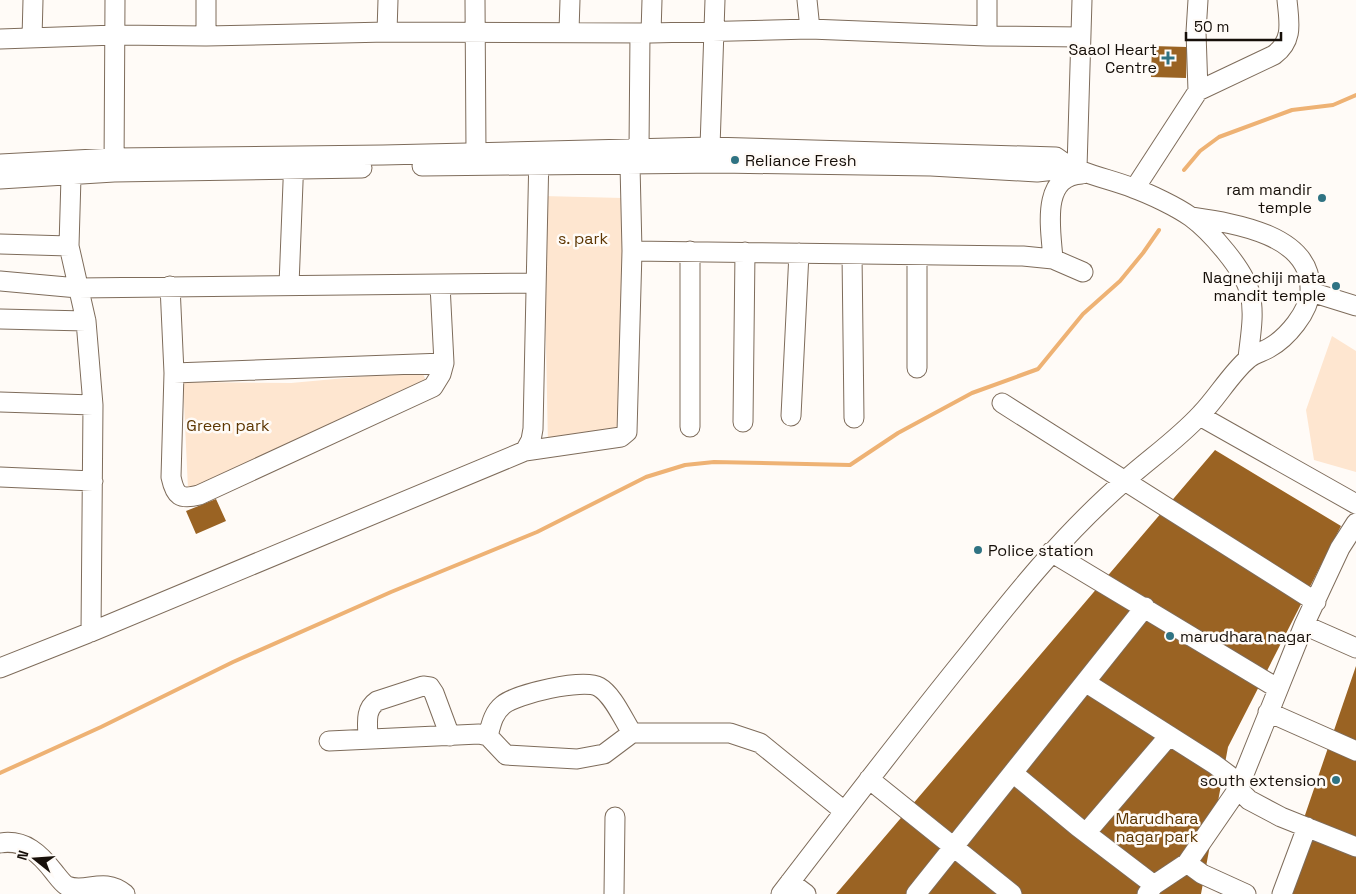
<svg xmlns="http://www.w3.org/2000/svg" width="1356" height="894" viewBox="0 0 1356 894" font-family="'Space Grotesk',sans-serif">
<rect width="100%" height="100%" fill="#fffbf7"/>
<!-- green -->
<path fill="#fee6d0" d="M543 196 623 198 625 442 548 446Z
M1332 336 1356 351V472L1314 460 1306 410Z
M422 371 426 381 416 390 188 489 183 382 291 383Z"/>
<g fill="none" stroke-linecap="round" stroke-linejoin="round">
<!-- stream -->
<path stroke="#eeb274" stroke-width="4" d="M1184 170 1200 151 1219 137 1292 110 1333 105 1356 95
M0 773 101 727 233 662 391 592 537 532 646 477 685 465 714 462 850 465 898 433 972 393 1038 369 1083 314 1120 281 1143 253 1159 230"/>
</g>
<!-- building -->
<path fill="#9a6323" d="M1152 46 1187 47 1186 78 1151 77Z
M1215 450 1341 526 1228 747 1201 894H836Z
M216 499 226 521 196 534 186 511Z
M1356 666V894H1278Z"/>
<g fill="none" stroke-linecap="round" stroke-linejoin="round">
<defs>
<path id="minor" d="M475 0 476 152
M807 0 810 29
M987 0V36
M1198 0 1196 32 1198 91
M569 31 570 0
M387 32 388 0
M651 33 652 0
M206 36V0
M32 38 33 0
M0 39 116 35 206 36 387 32 651 33 810 29 987 36 1081 37
M710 147 715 0
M639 149 640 33
M0 164 114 158 383 155 710 147 1056 157C1078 174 1108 178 1133 188 1150 194 1177 207 1191 217 1210 231 1245 270 1250 294 1255 314 1250 338 1248 358
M422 166 720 163 931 166 1037 172 1055 170 1068 166
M1077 168 1082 0
M114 169 115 0
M71 177 69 246 86 321 93 405 91 632
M0 179 114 172 362 168
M1135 188 1198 91 1274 55C1294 40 1289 22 1287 0
M0 244 69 246
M632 251 1023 256 1053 259 1083 272
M690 251V427
M852 254 854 418
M917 255V368
M1053 259C1051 230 1040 176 1082 174
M0 281 78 288 536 283
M289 285 294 157
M170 286 174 373 171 477C175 496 180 500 199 495L433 387 441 374 444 363 440 285
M1311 292 1356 306
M0 319 86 321
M174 373 444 363
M0 402 93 405
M1002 403 1316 602
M791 416 799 253
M1200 416 1356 504
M743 422 745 252
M525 451 621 437 627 432 632 251 630 165
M0 477 93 481
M1051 552 1277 688
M1304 625 1356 648
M0 668 91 632 525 451 531 440 533 429 539 153
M1085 682 1214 764 1230 776 1238 789 1249 800 1281 817 1356 847
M1268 712 1356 751
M488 736C491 725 493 713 503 705 516 694 583 678 599 687 613 695 623 719 632 733
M368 739C368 725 364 710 377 701L423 686 430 687 434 693 450 736
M329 741 479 734 488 736 506 755 577 759 604 754 632 733H730L760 743 844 811
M1013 773 1078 827 1154 885
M869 779 1012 894
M1086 833 1169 736
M0 843C25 839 40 854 54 872 58 877 62 883 67 886 86 894 103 876 125 894
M1187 863 1202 874 1246 894
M790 882 806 894
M614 894 615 817
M781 894C843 813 905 732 969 653 1018 591 1067 530 1128 478 1152 457 1179 438 1201 414 1216 399 1232 372 1248 359 1253 354 1262 352 1269 348 1287 338 1309 312 1310 291 1313 234 1232 223 1191 217
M916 894 1145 607
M1147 894 1154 885 1187 863 1238 789 1304 625 1340 548 1356 523
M1282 894 1307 827"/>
</defs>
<!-- minor casing -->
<use href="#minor" stroke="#7e6c5b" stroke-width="21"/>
<!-- minor -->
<use href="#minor" stroke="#fff" stroke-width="19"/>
</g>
<!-- markers -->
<g fill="#2f7383" stroke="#fffbf7" stroke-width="2">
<path d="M1165.5 50.5h5v5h5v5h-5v5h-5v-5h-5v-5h5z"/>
<circle cx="735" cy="160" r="5"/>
<circle cx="1322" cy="198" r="5"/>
<circle cx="1336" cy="286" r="5"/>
<circle cx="978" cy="550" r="5"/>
<circle cx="1170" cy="636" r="5"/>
<circle cx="1336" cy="780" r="5"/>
</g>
<g text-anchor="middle" stroke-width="5" stroke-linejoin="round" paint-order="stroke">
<!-- poi labels -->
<g font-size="16" fill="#160f09" stroke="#fffbf7" text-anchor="end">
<text x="1157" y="55">Saaol Heart<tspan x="1157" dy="18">Centre</tspan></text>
<text x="745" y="166" text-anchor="start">Reliance Fresh</text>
<text x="1312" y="195">ram mandir<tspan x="1312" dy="18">temple</tspan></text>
<text x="1326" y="283">Nagnechiji mata<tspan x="1326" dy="18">mandit temple</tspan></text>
<text x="988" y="556" text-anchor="start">Police station</text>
<text x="1180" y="642" text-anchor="start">marudhara nagar</text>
<text x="1326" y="786">south extension</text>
</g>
<!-- park labels -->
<g font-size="16" fill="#5d3602" stroke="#fffbf7">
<text x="583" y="244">s. park</text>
<text x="228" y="431">Green park</text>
<text x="1157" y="824">Marudhara<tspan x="1157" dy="18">nagar park</tspan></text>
</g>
</g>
<!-- north arrow -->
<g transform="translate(35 859) rotate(287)" stroke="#fffbf7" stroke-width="4" paint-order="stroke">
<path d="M0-4L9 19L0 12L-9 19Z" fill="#160f09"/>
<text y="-8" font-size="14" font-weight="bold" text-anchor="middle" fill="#160f09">N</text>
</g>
<!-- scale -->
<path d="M1186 32v8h95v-8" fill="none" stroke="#160f09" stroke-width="2.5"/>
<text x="1194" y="32" font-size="15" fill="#160f09" stroke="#fffbf7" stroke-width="4" paint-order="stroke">50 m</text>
</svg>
